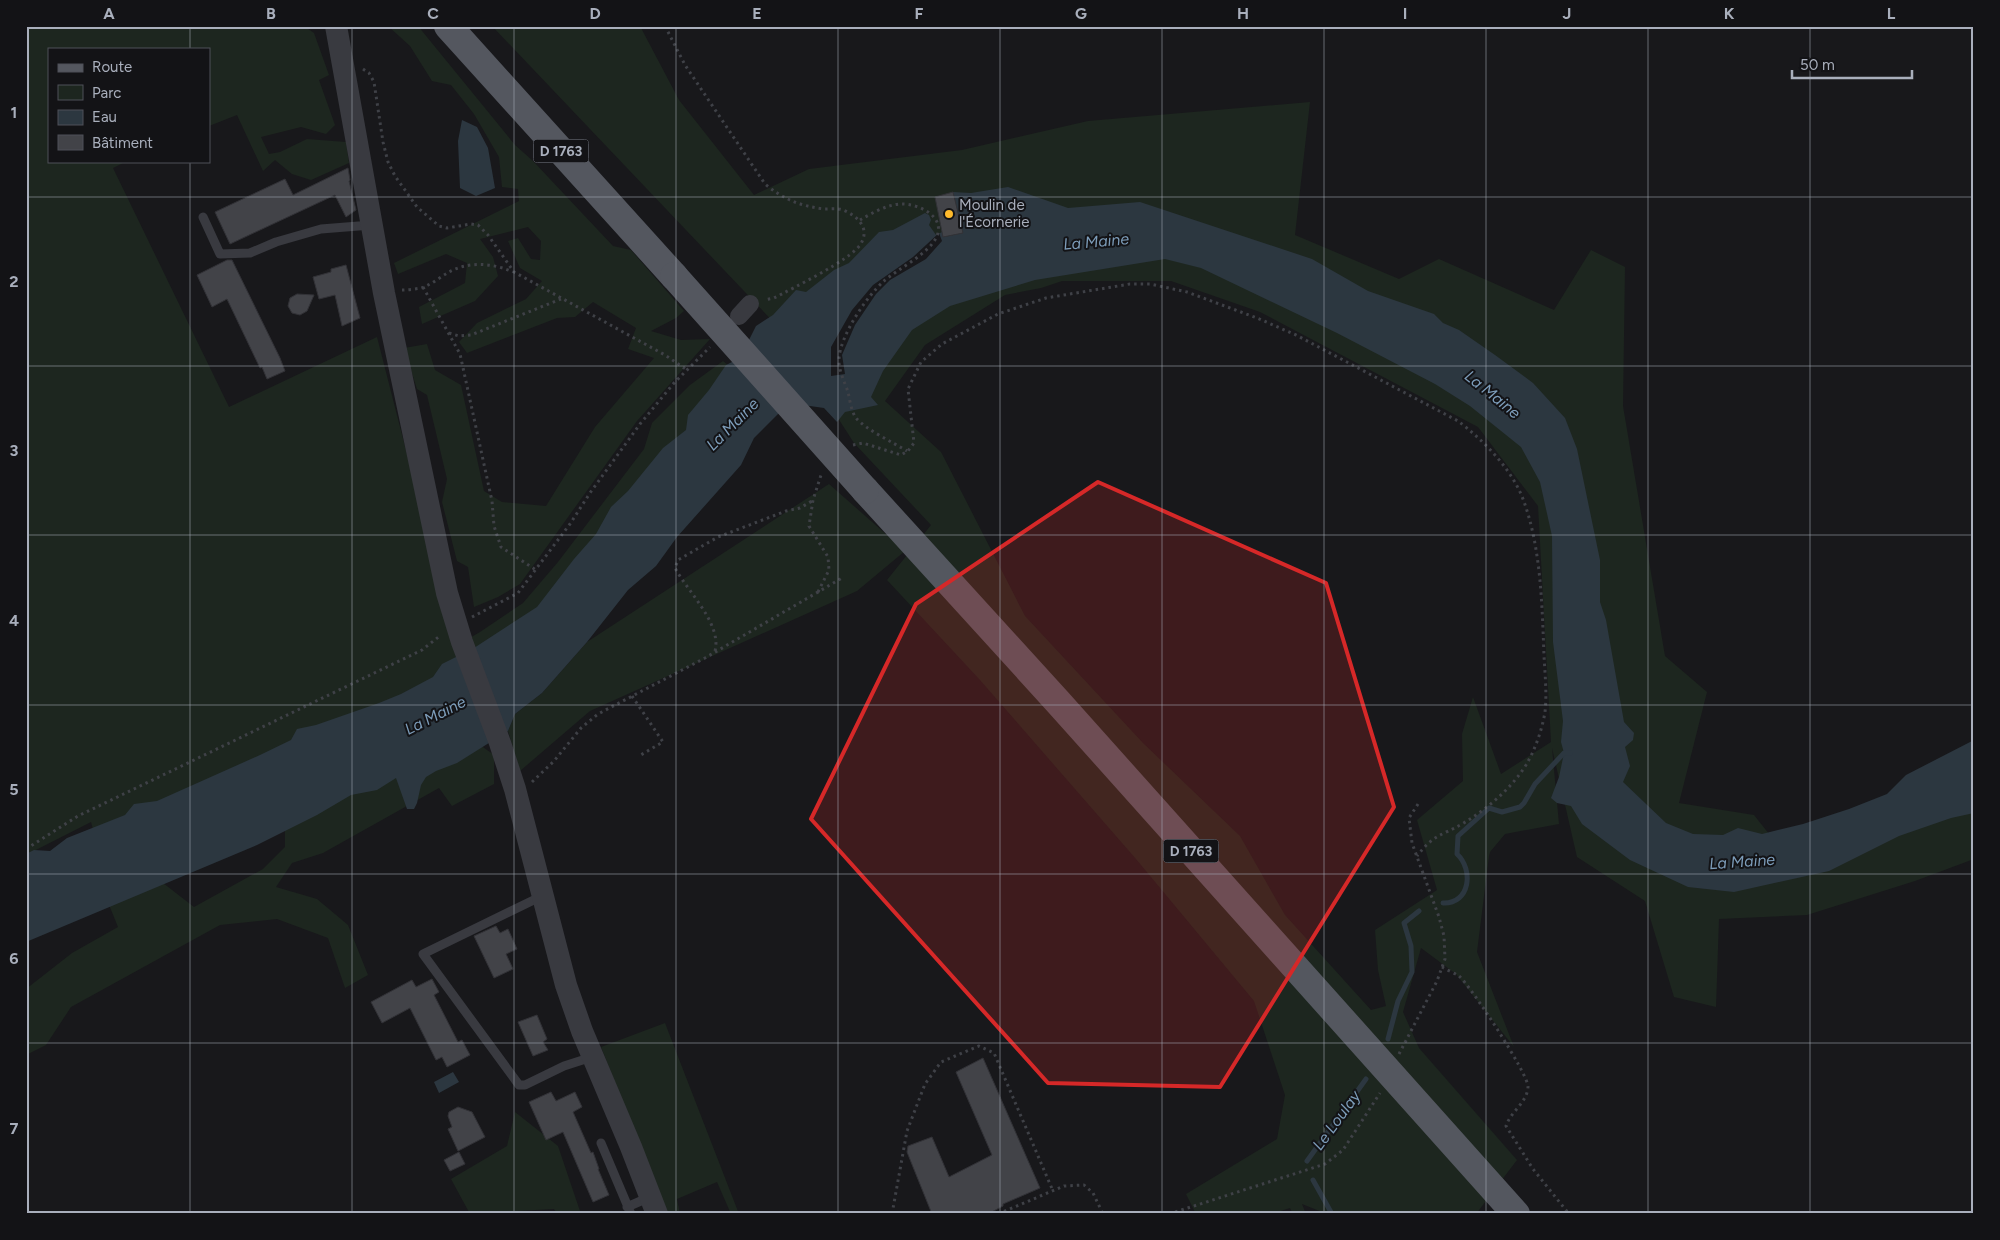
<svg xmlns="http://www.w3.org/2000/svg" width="2000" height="1240" viewBox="0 0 2000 1240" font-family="Figtree,sans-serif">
<rect width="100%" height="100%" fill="#18181b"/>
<!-- green -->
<path fill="#1d261f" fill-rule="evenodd" d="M26 26H304L314 33 329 75 319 80 335 125 326 134 301 127 261 137 269 154 280 152 307 139 346 142 349 163 311 180 292 174 275 160 263 171 237 115 209 126V49H49V161H127L113 168 229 407 377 337 456 646 480 632 523 603 558 562 644 449 652 423 690 385 723 361 735 371 553 600 449 677 95 837 91 822 26 855Z
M388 26H418L515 145 533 161 613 246 631 250 684 311 676 318 651 331 681 340 710 339 637 421 520 584 498 597 474 607 468 567 457 561 442 502 447 479 427 395 417 389 404 348 427 344 435 370 461 385 484 491 502 502 546 506 595 427 654 358 628 349 636 328 593 302 575 317 557 318 467 353 459 342 477 323 526 299 542 281 520 268 508 241 518 238 531 259 540 260 541 241 528 227 480 239 493 257 498 276 475 301 422 324 419 307 465 283 467 263 446 254 398 274 394 263 519 201 518 189 502 187 499 157 474 114 451 85 432 81 410 46Z
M492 26H640L679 100 754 195 809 169 962 150 1088 121 1310 102 1295 235 1399 279 1439 259 1554 310 1591 250 1625 267 1623 406 1665 656 1707 692 1679 803 1754 815 1797 869 1974 790V859L1915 881 1807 915 1719 919 1716 1007 1674 997 1645 901 1577 857 1552 748 1559 824 1505 834 1490 852 1489 856 1477 952 1514 1047 1456 974 1421 948 1403 1012 1419 1048 1517 1160 1476 1214H1327L1302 1204 1306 1214H1293L1290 1208 1271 1214H1196L1186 1194 1277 1139 1285 1095 1254 1001 1136 859 980 680 887 580 931 525 854 443 782 331ZM1062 281H1171L1260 312 1478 427 1538 506 1551 742 1501 774 1473 697 1462 734 1463 781 1417 820 1437 890 1375 930 1378 970 1386 1006 1371 1010 1285 915 1240 836 1143 743 1025 616 941 452 885 401 925 345 1005 295 1041 288Z
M829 484 905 551 857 591 590 711 520 771 508 731 515 714 542 693 587 642Z
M459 730 494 755V784L452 806 439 788 323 853 292 863 276 887 317 899 348 925 368 975 345 988 328 938 277 919 220 925 71 1007 46 1045 26 1055V989L72 953 118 927 105 895 154 876 194 907 263 869 285 847V822Z
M665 1023 739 1214H731L717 1182 677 1199 680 1214H667L601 1047Z
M515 1112 558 1146 581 1214H557L554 1209 518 1211 517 1214H470L451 1179 507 1146Z"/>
<!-- water -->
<path fill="#2c3740" d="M462 120 477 127 488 148 495 188 476 196 460 188 458 141Z
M1008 187 1068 208 1140 202 1312 259 1368 291 1434 314 1443 323 1459 330 1495 355 1533 383 1565 418 1577 449 1600 560V602L1606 620 1624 722 1634 733 1633 740 1625 747 1630 766 1623 782 1666 823 1693 834 1723 835 1738 828 1762 834 1803 824 1849 809 1887 794 1906 775 1974 740V813L1951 818 1899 836 1829 871 1734 892 1688 887 1630 860 1582 824 1571 806 1557 803 1551 798 1559 777 1564 753 1561 742 1563 721 1553 642 1552 536 1540 482 1521 447 1470 406 1435 384 1337 333 1201 268 1165 259 1035 280 950 306 912 330 883 371 871 397 878 405 845 412 837 422 824 408 803 405 779 413 754 438 741 465 677 537 656 566 628 590 587 642 542 693 515 714 508 731 457 763 436 771 426 777 421 785 417 803 414 809H407L396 778 377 790 351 795 317 815 257 845 26 942V854L34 850 50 851 67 838 125 815 134 804 157 801 260 755 291 740 297 729 316 725 379 703 401 694 433 677 442 664 474 648 537 607 574 559 596 534 611 507 628 491 663 448 686 430 688 415 709 390 726 365 740 358 756 326 773 315 796 290 806 292 834 270 849 263 879 232 893 230 925 213 929 215 931 220 929 225 936 235 942 232 944 237 963 233 953 192 971 193Z
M453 1072 459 1082 439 1093 434 1082Z"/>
<!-- pier -->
<path fill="#18181b" d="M939 233 942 241 926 259 890 280 876 294 855 325 842 355 845 374 831 376V347L852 310 873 285 913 257Z"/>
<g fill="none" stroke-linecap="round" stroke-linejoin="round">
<!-- stream -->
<path stroke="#2c3740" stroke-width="5" d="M1443 903C1470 904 1474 870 1457 854L1458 836 1489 808 1502 812 1520 807 1524 803 1535 784 1564 753H1570
M1388 1039 1398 1001 1412 972 1411 946 1404 923 1419 911
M1307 1161 1366 1079
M1313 1180 1332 1214"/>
</g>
<!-- building -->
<path fill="#424348" stroke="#323237" d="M348 168 350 180 349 181 356 210 346 217 335 195 230 244 215 212 285 179 293 195Z
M953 192 963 233 943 237 935 197Z
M227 260H232L280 358 285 371 267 379 262 367 260 368 227 299 212 307 197 275Z
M346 265 360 318 342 326 335 295 319 299 313 277 331 272V269Z
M297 294 314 295 307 311 300 315 292 313 288 306 290 298Z
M496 926 500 933 508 929 517 949 506 954 513 969 494 978 474 936Z
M432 979 439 992 434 995 458 1042 462 1040 470 1055 447 1067 442 1057 436 1060 410 1008 382 1023 371 1002 412 980 416 987Z
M537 1015 547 1039 543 1042 548 1050 533 1056 518 1022Z
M983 1058 1040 1188 1003 1204V1206L988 1214H932L907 1152 908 1146 932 1137 949 1177 992 1155 956 1072Z
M551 1092 556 1101 575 1092 582 1107 573 1112 591 1153 593 1152 599 1169H598L609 1195 593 1202 563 1132 546 1140 529 1102Z
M458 1107 472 1112 485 1137 458 1151 448 1129 452 1127 448 1116 449 1112Z
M459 1152 465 1164 450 1171 444 1160Z"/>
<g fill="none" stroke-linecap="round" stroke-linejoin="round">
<!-- path -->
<path stroke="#3f4147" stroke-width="3" stroke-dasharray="2.5 4" stroke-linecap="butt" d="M665 26 685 65 765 184C783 199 800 206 824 209 830 209 838 208 843 210 858 216 871 229 860 245 850 260 793 288 774 298L764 300
M363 69 369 73 374 82 383 142 388 162 395 176 417 207 439 226 447 228 471 224 478 225 488 235 514 272 665 355 687 370
M860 220C872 213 888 204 902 204 919 204 947 217 936 238 928 254 898 269 884 281 866 297 840 336 839 359 838 369 845 383 848 392 850 400 851 411 856 418 865 429 894 443 907 451
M423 287 460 354 492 501 494 526 501 547 536 570
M402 290C408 290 415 289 421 288 431 285 440 277 449 272 469 261 493 263 513 272
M449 333 459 336 471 335 561 299
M853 445 863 443 901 455 908 451 914 443 908 389 921 362 942 344 998 314 1046 298 1130 284H1150L1187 292 1257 318 1296 335 1458 421C1483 440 1511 468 1523 499 1541 547 1542 604 1544 656 1545 674 1547 694 1545 712 1542 730 1535 750 1526 765 1510 790 1487 809 1462 824 1441 836 1434 834 1417 856
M818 592 829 570 828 557 809 526 813 500 822 472
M472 617 518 593 570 524 590 493 640 424 674 383 710 347
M715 651C722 624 688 592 675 568L678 560 718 537 786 511 800 508 812 501
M632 696 663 742 639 756
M532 782 554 761 581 728 598 714 705 658 842 578
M26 849 78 816 422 650 441 635
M1442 967C1447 970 1454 973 1459 976 1470 985 1529 1075 1528 1087 1527 1103 1511 1111 1506 1126L1533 1169 1569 1214
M1399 1054 1437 981 1445 959 1444 936 1439 917 1412 843 1409 818 1418 804
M892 1214 907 1131 925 1084 941 1062 979 1046 994 1053 1053 1191
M998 1214 1064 1186 1084 1185 1093 1193 1103 1214
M1169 1214 1325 1164 1343 1150 1380 1093"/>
<!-- service -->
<path stroke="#393a40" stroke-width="9" d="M203 217 220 254 250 253 276 242 321 229 371 225
M542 896 423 954 519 1085H525L564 1066 592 1057
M601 1143 631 1214
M627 1207 650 1197"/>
<!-- minor -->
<path stroke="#393a40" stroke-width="18" d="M739 316 750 304"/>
<!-- tertiary -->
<path stroke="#393a40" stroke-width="22" d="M336 26 384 293 447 593 462 642 500 743 515 789 566 985 582 1031 631 1147 657 1214"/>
<!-- primary -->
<path stroke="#54575f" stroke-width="28" d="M448 26 674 276
M865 490 1058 702 1516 1214"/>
<!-- primary-bridge -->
<path stroke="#54575f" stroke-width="28" d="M674 276 865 490"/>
</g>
<!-- marked area -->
<path fill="#d62828" fill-opacity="0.2" stroke="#d62828" stroke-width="4" stroke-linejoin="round" d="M1098 482 1326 583 1394 807 1220 1087 1048 1083 811 819 916 604Z"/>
<!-- grid -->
<path fill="none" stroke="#a9afbc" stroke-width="1" stroke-opacity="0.55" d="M190 26V49M352 26V1214M514 26V1214M676 26V1214M838 26V1214M1000 26V1214M1162 26V1214M1324 26V1214M1486 26V1214M1648 26V1214M1810 26V1214M190 161V1214M26 197H1974M26 366H1974M26 535H1974M26 705H1974M26 874H1974M26 1043H1974"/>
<!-- markers -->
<circle fill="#ffba2c" stroke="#131316" stroke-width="2" cx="949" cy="214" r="5"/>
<g text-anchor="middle" stroke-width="4" stroke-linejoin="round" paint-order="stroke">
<!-- shield labels -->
<g fill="#131316" stroke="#7c808a" stroke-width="1">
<rect x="533.5" y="139.5" width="55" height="23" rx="4"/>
<rect x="1163.5" y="839.5" width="55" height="23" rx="4"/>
</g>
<g font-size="14" font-weight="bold" fill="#a9afbc">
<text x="561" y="156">D 1763</text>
<text x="1191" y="856">D 1763</text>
</g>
<!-- poi labels -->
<g font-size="15" fill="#a9afbc" stroke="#131316" text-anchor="start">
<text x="959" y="210">Moulin de<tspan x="959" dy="17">l'Écornerie</tspan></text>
</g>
<!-- water labels -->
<g font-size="16" font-style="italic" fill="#7d9dba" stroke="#131316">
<text transform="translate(1096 241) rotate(-5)" y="6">La Maine</text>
<text transform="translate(1493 394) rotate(39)" y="6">La Maine</text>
<text transform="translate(732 424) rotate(-45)" y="6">La Maine</text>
<text transform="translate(435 715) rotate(-27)" y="6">La Maine</text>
<text transform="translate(1742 861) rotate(-4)" y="6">La Maine</text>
<text transform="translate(1336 1120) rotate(-54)" y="6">Le Loulay</text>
</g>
</g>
<!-- border -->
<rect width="2000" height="1240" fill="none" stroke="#131316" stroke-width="55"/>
<!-- legend -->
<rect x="48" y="48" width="162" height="115" fill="#131316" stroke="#4f5158"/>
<rect x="58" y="64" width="25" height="8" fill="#54575f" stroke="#4f5158"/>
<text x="92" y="72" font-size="15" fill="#a9afbc">Route</text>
<rect x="58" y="85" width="25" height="15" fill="#1d261f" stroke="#4f5158"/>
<text x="92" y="98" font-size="15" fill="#a9afbc">Parc</text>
<rect x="58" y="110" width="25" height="15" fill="#2c3740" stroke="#4f5158"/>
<text x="92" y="122" font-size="15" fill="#a9afbc">Eau</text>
<rect x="58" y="135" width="25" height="15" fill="#424348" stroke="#4f5158"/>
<text x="92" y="148" font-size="15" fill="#a9afbc">Bâtiment</text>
<!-- scale -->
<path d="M1792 70v8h120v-8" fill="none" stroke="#a9afbc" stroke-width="2.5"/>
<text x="1800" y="70" font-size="15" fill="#a9afbc" stroke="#131316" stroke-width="4" paint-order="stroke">50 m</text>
<rect x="28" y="28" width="1944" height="1184" fill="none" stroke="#a9afbc" stroke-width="2"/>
<g font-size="16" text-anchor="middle" font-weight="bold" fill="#a9afbc">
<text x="109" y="19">A</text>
<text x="271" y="19">B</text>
<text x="433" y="19">C</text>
<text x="595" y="19">D</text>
<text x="757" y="19">E</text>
<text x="919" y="19">F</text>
<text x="1081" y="19">G</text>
<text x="1243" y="19">H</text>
<text x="1405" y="19">I</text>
<text x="1567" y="19">J</text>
<text x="1729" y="19">K</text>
<text x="1891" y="19">L</text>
<text x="14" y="118">1</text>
<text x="14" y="287">2</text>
<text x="14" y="456">3</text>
<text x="14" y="626">4</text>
<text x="14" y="795">5</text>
<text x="14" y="964">6</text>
<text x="14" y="1134">7</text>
</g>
</svg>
